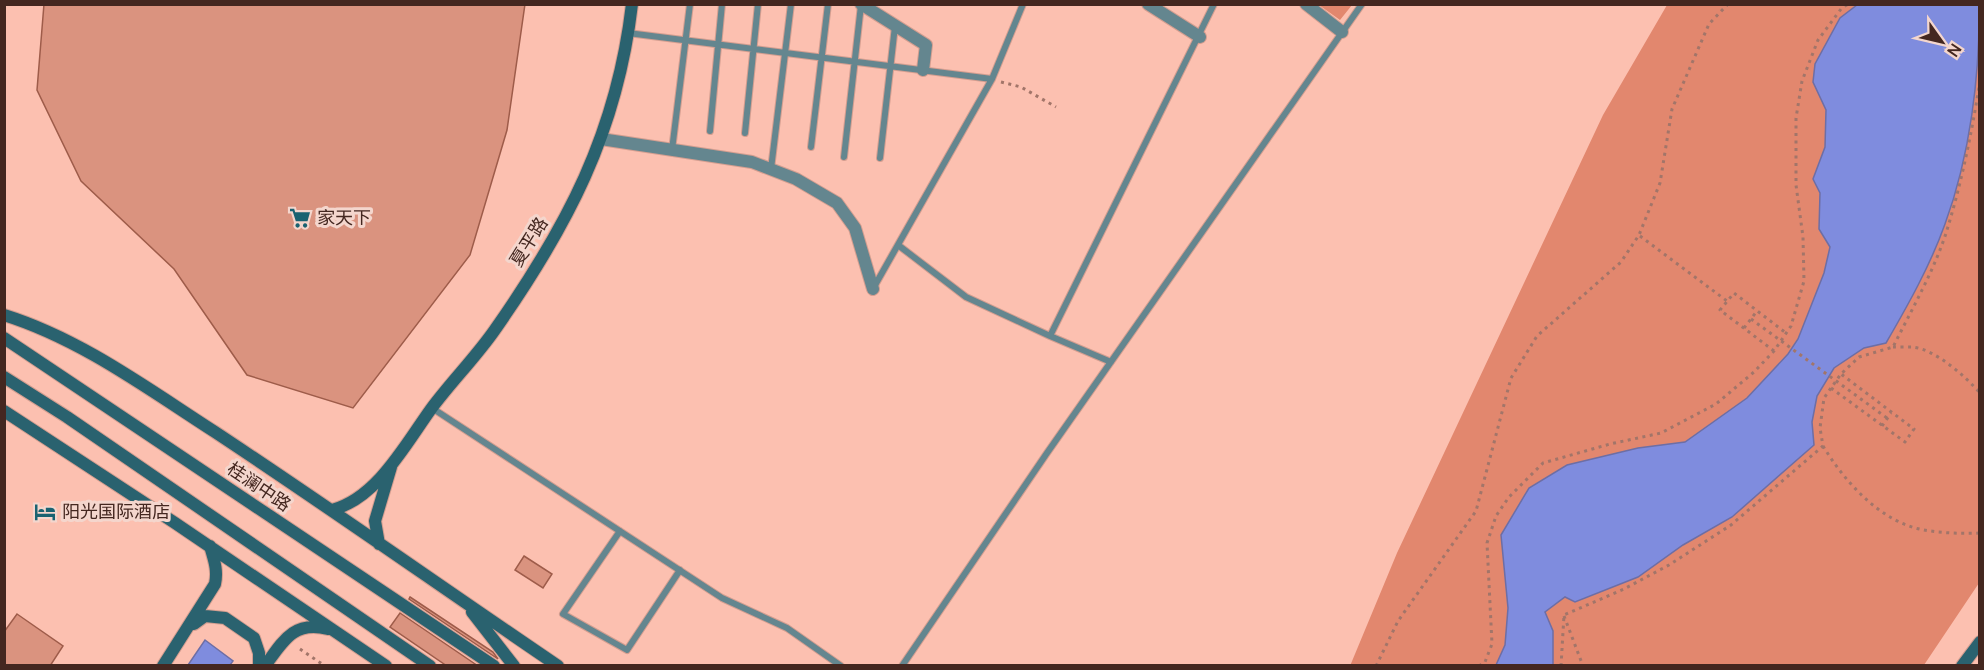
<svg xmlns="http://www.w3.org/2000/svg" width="1984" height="670" viewBox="0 0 1984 670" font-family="Manrope,'Noto Sans SC',sans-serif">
<rect width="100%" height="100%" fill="#fcc0b0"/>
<!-- green -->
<path fill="#e2876e" d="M1319 5H1352L1340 20Z
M1667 5H1979V583L1924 665 1350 666 1397 553 1603 115Z"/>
<!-- water -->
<path fill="#7f8cde" stroke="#6d6ea5" stroke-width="1.5" d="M1857 5H1979C1980 75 1970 156 1945 224 1930 266 1908 305 1886 343L1864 348 1834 368 1817 396 1812 422 1814 445 1732 517 1683 545 1638 577 1575 602 1565 597 1545 612 1553 631V665H1496L1505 645 1508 608 1501 535 1529 488 1567 465 1638 448 1685 442 1747 398 1788 354 1798 339 1824 273 1830 247 1819 229 1820 193 1813 179 1825 147 1826 110 1813 82 1815 64 1840 18Z
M205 640 233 661 230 665H188Z"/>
<!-- building -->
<path fill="#da937f" stroke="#9e5c4a" stroke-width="1.5" d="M44 4H525L507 130 470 255 353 408 247 375 174 269 81 181 37 90Z
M524 556 552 574 543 588 515 570Z
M410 597 493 652 498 659 409 599Z
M400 613 478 666H447L390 627Z
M17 614 63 646 50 666H4V632Z"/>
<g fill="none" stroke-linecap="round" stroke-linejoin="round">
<defs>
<path id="lane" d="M628 33 992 79
M710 131 722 4
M745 133 758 4
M811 147 828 4
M672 150 690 4
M844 157 861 5
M880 158 895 26
M771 169 791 4
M898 245 966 297 1050 336 1111 362
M874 287 992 79 1023 4
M1050 336 1214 4
M432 408 722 598 787 628 841 666
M620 531 563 614 627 650 680 570
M902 666 1047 453 1362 4"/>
<path id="street" d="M861 4 926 45 923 70
M1148 4 1200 37
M1306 4 1342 32
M601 139 752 162 796 179 837 203 855 228 873 289"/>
<path id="secondary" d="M4 315C81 339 148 389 215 432 330 508 443 588 558 666
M4 338 494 666
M4 377 67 417 430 666
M4 411 175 523 386 666
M332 510C377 498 405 445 431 409 451 382 475 358 494 331 567 227 617 133 632 4
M379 544 375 521 391 467
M472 612 514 666
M194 624 205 616 225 618 254 638 259 653V666
M163 666 215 584C218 570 214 560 210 546
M265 666C283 641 294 620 328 629
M1962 666 1980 642"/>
</defs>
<!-- lane casing -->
<use href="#lane" stroke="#d49e90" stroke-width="8"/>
<!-- street casing -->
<use href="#street" stroke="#d49e90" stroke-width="14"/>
<!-- secondary casing -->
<use href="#secondary" stroke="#d49e90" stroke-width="14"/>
<!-- path -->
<path stroke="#a27569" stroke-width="3" stroke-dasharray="3 4.5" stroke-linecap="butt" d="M1001 82 1021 87 1056 107
M1640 236 1727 301
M1744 328 1757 311
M1893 347C1899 347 1906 347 1912 347 1935 349 1965 376 1980 393
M1774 351 1720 310 1734 293 1786 333
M1831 388 1905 442 1914 429 1841 374
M1882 426 1891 413
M1823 446C1845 482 1880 522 1924 530 1942 533 1961 534 1980 533
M1564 616 1583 666
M300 649 325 666
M1376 666 1398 621 1476 511 1511 378 1537 336 1621 262 1639 235 1660 183 1672 109 1709 24 1728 4
M1479 666 1485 662 1492 644 1487 543 1496 516 1509 497 1543 463 1610 444 1661 433 1716 404 1754 372 1774 351 1791 326 1804 281 1803 237 1796 185V118L1802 81 1818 40 1841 9 1848 4
M1561 666 1564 615 1624 589 1669 565 1731 525 1823 446 1820 428 1824 398 1831 388 1841 374 1859 357 1893 347C1911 311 1935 269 1947 230 1962 181 1972 131 1980 81"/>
<!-- lane -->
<use href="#lane" stroke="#64868f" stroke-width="6"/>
<!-- street -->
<use href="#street" stroke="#64868f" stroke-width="12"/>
<!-- secondary -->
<use href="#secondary" stroke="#2a626f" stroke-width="12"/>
<!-- path-bridge -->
<path stroke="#a27569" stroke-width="3" stroke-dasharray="3 4.5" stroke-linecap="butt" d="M1751 319 1887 418"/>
</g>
<!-- icons -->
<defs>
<symbol id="supermarket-bare" viewBox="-9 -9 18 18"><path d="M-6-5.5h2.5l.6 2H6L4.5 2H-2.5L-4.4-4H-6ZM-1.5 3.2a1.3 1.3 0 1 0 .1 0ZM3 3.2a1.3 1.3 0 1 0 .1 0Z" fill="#1a6271" stroke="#f4d6cd" stroke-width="2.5" paint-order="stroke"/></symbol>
<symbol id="hotel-bare" viewBox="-9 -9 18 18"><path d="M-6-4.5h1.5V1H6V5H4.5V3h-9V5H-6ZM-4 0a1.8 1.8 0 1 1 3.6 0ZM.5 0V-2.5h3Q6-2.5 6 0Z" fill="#1a6271" stroke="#f4d6cd" stroke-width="2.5" paint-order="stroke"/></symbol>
</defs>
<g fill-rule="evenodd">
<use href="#supermarket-bare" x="285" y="203" width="30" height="30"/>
<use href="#hotel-bare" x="30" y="497" width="30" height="30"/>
</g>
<g text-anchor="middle" stroke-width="6" stroke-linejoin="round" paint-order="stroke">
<!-- poi labels -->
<g font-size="18" fill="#442720" stroke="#f4d6cd" text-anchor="start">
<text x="317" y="224">家天下</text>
<text x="62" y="518">阳光国际酒店</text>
</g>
<!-- street labels -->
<g font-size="18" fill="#442720" stroke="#f4d6cd">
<text transform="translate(529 242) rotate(-58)" y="6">夏平路</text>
<text transform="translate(259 487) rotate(34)" y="6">桂澜中路</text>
</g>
</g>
<!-- border -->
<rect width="1984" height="670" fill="none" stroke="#442720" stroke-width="12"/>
<!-- north arrow -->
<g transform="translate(1942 42) rotate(124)" stroke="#f4d6cd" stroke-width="4.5" paint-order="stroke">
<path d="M0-4.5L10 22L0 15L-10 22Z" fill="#442720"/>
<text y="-9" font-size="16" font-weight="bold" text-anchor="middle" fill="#442720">N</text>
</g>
</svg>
